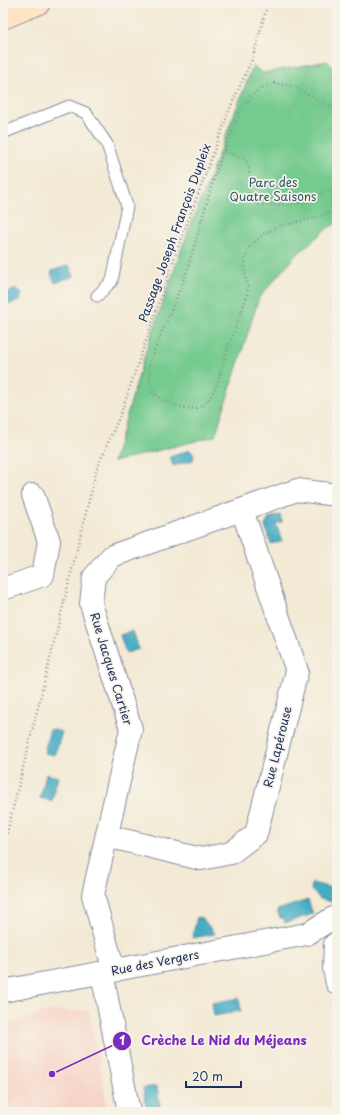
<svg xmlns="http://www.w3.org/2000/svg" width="340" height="1115" viewBox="0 0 340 1115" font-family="'Playpen Sans',sans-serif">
<rect width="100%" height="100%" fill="#f7f3e8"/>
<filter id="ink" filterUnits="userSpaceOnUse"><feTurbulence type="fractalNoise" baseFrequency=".025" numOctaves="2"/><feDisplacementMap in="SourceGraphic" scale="8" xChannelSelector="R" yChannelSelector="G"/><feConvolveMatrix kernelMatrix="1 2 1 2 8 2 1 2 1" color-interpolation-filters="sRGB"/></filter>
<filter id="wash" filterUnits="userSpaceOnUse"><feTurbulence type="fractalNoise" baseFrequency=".012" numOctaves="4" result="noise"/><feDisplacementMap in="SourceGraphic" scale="16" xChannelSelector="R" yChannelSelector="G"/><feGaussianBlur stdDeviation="0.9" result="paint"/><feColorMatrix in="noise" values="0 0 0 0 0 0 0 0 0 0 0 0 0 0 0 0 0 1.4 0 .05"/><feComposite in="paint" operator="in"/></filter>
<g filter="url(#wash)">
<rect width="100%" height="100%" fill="#f3ead5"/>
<!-- built -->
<path fill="#f6d2c4" d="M89 1010 108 1110 99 1112H3V1038L10 1037 8 1025 43 1012Z"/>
<!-- green -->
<path fill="#74ca8e" stroke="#487c76" d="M327 61 337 72V223L326 229 293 258 259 298 215 436 113 462 146 351 182 248 253 66 263 73Z"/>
<!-- water -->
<path fill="#45adc4" stroke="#306e91" d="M69 265 74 276 55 283 51 274 52 271Z
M16 289 22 294 20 300 3 307V295Z
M190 450 194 455 193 460 173 466 170 457Z
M280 515 282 522 276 524 282 541 271 544 265 526 269 518Z
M133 631 139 649 126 653 120 635Z
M50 729 62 732 55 755 44 753Z
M46 774 58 777 52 801 40 798Z
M312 883 336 889 333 902 320 899 311 890Z
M308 900 313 914 285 923 283 918H280L277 910Z
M197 917 202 918 215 934 192 938Z
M239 998 241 1011 214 1016 212 1003Z
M157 1086 160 1107 147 1110 143 1088Z"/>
</g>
<g filter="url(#ink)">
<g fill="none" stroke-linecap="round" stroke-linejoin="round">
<defs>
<path id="lane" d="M3 133 69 106 86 113 107 144 127 206 112 281 97 296"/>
<path id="street" d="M3 589 43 575 49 541 33 495
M107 836 201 859 231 853 256 834 297 671 242 510
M335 944 334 969 337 983
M114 971 93 895 131 729 91 604 94 577 112 556 297 490 337 495
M102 973 129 1112
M3 991 307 934 333 918"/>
<path id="secondary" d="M3 18 39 3"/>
</defs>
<!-- lane casing -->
<use href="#lane" stroke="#878c9a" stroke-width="13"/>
<!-- street casing -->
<use href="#street" stroke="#878c9a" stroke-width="24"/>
<!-- secondary casing -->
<use href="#secondary" stroke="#878c9a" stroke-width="24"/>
<!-- path -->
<path stroke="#878c9a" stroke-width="2.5" stroke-dasharray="1 3" stroke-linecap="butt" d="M337 109 316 99 293 86 274 83 261 88 251 96 242 108 222 155 212 184 186 274 149 364 150 383 152 392 163 401 177 406 190 409 203 406 210 398 216 387 228 347 247 296 248 286 245 274V258L250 246 264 234 277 227 322 216 337 210
M224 152C231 154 241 155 246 161 255 173 241 198 258 204 267 207 294 203 305 203 314 195 325 194 334 188L337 179
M3 849 97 468 121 413 175 256 231 106 253 57 268 3"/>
<!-- lane -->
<use href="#lane" stroke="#fff" stroke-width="11"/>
<!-- street -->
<use href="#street" stroke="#fff" stroke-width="22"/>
<!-- secondary -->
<use href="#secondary" stroke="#ffe4c6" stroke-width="22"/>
</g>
</g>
<g text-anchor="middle" stroke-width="3.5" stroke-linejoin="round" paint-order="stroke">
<!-- park labels -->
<g font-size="12" fill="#31566a" stroke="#f7f3e8">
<text x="273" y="187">Parc des<tspan x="273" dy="14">Quatre Saisons</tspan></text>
</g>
<!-- street labels -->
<g font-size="12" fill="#1b2f5e" stroke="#f7f3e8">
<text transform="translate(175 233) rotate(-70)" y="4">Passage Joseph François Dupleix</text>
<text transform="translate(111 669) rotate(73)" y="4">Rue Jacques Cartier</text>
<text transform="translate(278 747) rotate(-76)" y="4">Rue Lapérouse</text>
<text transform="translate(155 963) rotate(-11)" y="4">Rue des Vergers</text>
</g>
</g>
<!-- callouts -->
<path fill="none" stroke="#7b2cbf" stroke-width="1.5" d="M52 1074L122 1041"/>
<g fill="#7b2cbf" stroke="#f7f3e8" stroke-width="1.5">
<circle cx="52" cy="1074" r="4"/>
<circle cx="122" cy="1041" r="10"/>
</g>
<g font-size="12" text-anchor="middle" font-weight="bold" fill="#fff">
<text x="122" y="1045">1</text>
</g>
<g font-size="13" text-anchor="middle" font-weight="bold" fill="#7b2cbf" stroke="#f7f3e8" stroke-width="3.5" stroke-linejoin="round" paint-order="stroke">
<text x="224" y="1045">Crèche Le Nid du Méjeans</text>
</g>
<!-- margin -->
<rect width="340" height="1115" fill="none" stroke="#f7f3e8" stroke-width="16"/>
<!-- scale -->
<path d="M186 1081v6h55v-6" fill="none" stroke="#1b2f5e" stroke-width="2"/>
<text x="192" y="1081" font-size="12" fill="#1b2f5e" stroke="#f7f3e8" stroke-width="3" paint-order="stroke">20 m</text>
</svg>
